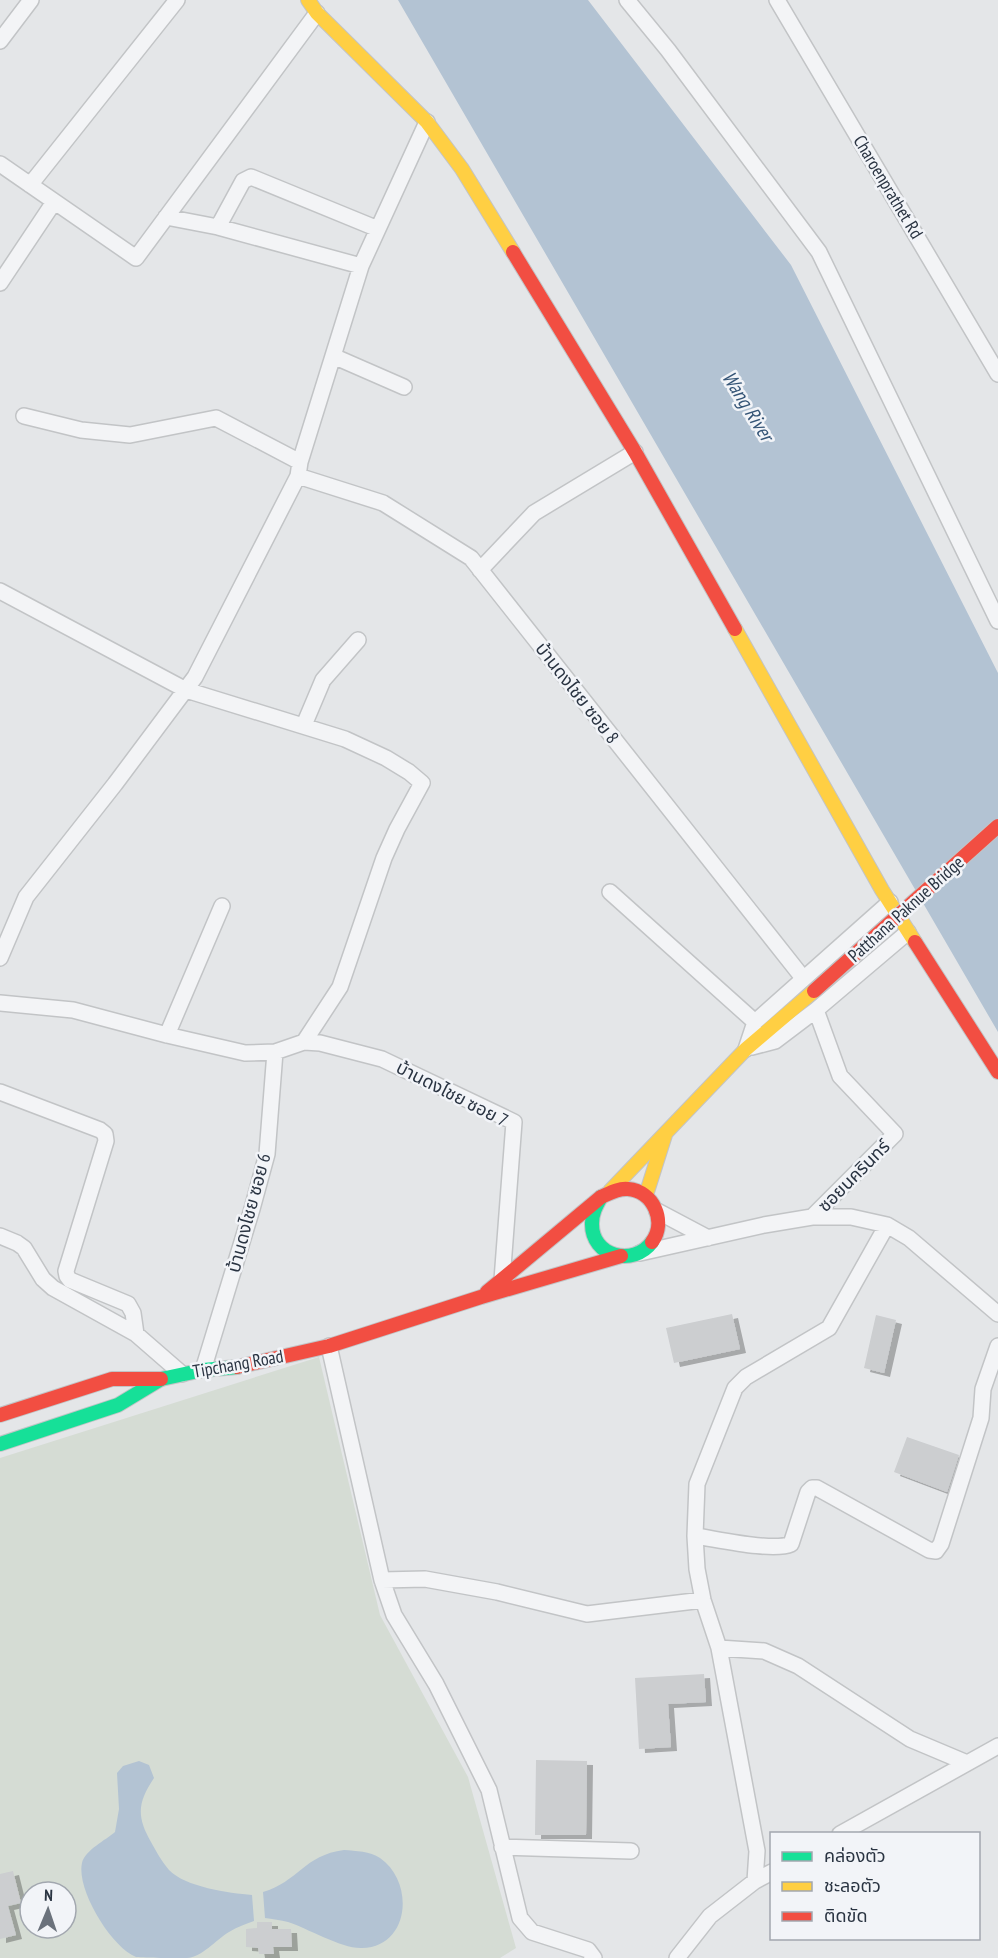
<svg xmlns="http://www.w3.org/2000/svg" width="998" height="1958" viewBox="0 0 998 1958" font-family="'PT Sans Narrow','Noto Sans Thai',sans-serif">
<defs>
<filter id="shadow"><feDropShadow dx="6" dy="4" stdDeviation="0" flood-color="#0004"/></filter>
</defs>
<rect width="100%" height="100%" fill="#e4e6e8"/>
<!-- green -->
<path fill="#d5dcd4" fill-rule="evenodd" d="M319 1357 380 1615 468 1777 516 1948 500 1958H0V1458ZM30 1892H66V1928H30Z"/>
<!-- water -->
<path fill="#b3c3d3" d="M398 0H588L791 265 998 673V1032Z
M139 1761 149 1765 154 1778C138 1802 136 1816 151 1842 156 1851 162 1862 169 1870 185 1887 229 1893 252 1895L254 1921C246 1924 237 1927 229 1932 216 1940 202 1957 187 1958 175 1958 146 1958 136 1957 111 1947 76 1889 82 1863 85 1850 106 1840 115 1832L119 1809 117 1773 123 1766Z
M344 1850C356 1851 370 1851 380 1858 415 1882 410 1947 362 1948 342 1949 307 1928 288 1922 281 1920 272 1919 265 1918L263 1892C298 1882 304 1855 344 1850Z"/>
<!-- building -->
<path fill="#ccced0" filter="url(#shadow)" d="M732 1314 740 1349 674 1363 666 1328Z
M876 1315 896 1320 884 1373 864 1368Z
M907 1437 959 1455 947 1492 894 1472Z
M704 1674 706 1702 668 1704 671 1747 639 1749 635 1678Z
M536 1760 587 1761 586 1835H535Z
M13 1871 21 1903 8 1906 16 1935 0 1939V1874Z
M257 1922H272V1929H291L292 1947H273L274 1954H259L258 1948 246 1947V1929L257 1928Z"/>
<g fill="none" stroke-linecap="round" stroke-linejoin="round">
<defs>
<path id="street" d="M627 0 668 50 819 252 998 621
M777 0 998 374
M0 41 31 0
M0 164 136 258 317 13
M30 185 177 0
M166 217 218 227 361 266
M218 227 243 181 251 177 378 229
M0 283 54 202
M333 356 404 387
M24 416 81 430 130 435 216 418 300 462
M298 476 383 503 471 558 803 978
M480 570 534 513 635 452
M0 591 186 690 345 739 386 758 409 772 422 783 397 829 384 858 340 987 304 1042
M304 725 323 680 358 640
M610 892 755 1022
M0 958 26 897 115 784 195 677 298 476 300 462 361 266 427 122
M0 1003 73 1010 167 1035 245 1053 275 1052 304 1042 320 1043 382 1059 514 1122 502 1280
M167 1035 222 906
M752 1047 775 1041 816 1010 908 932
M746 1049 755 1022 890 902
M0 1092 100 1130 105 1134 106 1141 66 1271 67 1276 70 1280 128 1304 133 1313 136 1334 182 1374
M657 1211 708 1238
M812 1217 895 1134 840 1076 816 1010
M0 1236 17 1243 24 1248 43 1279 53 1288 136 1334
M640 1253 764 1225 812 1217H851L887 1225 909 1238 998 1314
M329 1346 382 1580 394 1615 436 1684 489 1790 520 1918 532 1932 588 1950 594 1958
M203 1370 252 1209 267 1154 275 1052
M695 1536C717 1539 773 1552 791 1544L808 1492 812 1488H817L929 1550 936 1551 941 1544 981 1418 983 1389 998 1346
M382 1580 425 1579 497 1592 587 1614 703 1600
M719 1648 764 1651 798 1666 910 1739 967 1763
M840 1834 998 1746
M502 1847 631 1851
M755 1881 757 1851 719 1648 703 1600 697 1569 695 1536 697 1484 735 1388 746 1377 829 1328 887 1225
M677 1958 710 1916 755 1881 772 1872"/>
<path id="fast" d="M601 1197C596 1206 592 1213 592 1223 591 1257 634 1267 652 1242
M0 1444 118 1405 161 1379 203 1370 237 1367"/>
<path id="slow" d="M308 0 317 13 427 122 462 169 513 252
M735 629 882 890 915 942
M610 1191 746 1049 814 991
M646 1195 665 1135"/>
<path id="jam" d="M513 252 635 452 735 629
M915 942 998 1072
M487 1292 601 1197C610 1193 618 1188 628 1189 653 1191 667 1221 652 1242
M237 1367 329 1346 481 1297 621 1256
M0 1415 112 1379H161"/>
</defs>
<!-- street casing -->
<use href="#street" stroke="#c2c4c6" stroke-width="18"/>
<!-- fast casing -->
<use href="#fast" stroke="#c2c4c6" stroke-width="16"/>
<!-- slow casing -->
<use href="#slow" stroke="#c2c4c6" stroke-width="16"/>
<!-- jam casing -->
<use href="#jam" stroke="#c2c4c6" stroke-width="16"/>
<!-- street -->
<use href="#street" stroke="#f3f4f6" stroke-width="15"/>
<!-- fast -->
<use href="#fast" stroke="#16e098" stroke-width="14"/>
<!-- slow -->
<use href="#slow" stroke="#ffcf43" stroke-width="14"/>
<!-- jam -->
<use href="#jam" stroke="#f24e42" stroke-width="14"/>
<defs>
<path id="jam-bridge" d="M814 991 998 826"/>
</defs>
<!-- jam-bridge casing -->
<use href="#jam-bridge" stroke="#c2c4c6" stroke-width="16" stroke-linecap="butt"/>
<!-- jam-bridge -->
<use href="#jam-bridge" stroke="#f24e42" stroke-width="14"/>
</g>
<g text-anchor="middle" stroke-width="5" stroke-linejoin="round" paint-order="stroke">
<!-- street labels -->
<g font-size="18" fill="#2a3442" stroke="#f2f4f8">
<text transform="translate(888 187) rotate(59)" y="6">Charoenprathet Rd</text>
<text transform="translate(577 693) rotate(52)" y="6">บ้านดงไชย ซอย 8</text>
<text transform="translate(906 909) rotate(-42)" y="6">Patthana Paknue Bridge</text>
<text transform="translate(452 1094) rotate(27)" y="6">บ้านดงไชย ซอย 7</text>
<text transform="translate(854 1176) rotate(-45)" y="6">ซอยนครินทร์</text>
<text transform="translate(249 1213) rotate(-75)" y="6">บ้านดงไชย ซอย 6</text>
<text transform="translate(238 1364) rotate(-10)" y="6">Tipchang Road</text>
</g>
<!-- water labels -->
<g font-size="20" font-style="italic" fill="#345476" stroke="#f2f4f8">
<text transform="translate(748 406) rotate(58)" y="7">Wang River</text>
</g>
</g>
<!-- legend -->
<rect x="770" y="1832" width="210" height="108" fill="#f2f4f8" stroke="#a2a7af" stroke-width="1.5"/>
<rect x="782" y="1852" width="30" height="9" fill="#16e098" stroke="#a2a7af" stroke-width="1.5"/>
<text x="824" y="1862" font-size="18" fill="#2a3442">คล่องตัว</text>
<rect x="782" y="1882" width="30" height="9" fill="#ffcf43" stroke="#a2a7af" stroke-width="1.5"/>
<text x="824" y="1892" font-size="18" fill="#2a3442">ชะลอตัว</text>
<rect x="782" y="1912" width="30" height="9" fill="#f24e42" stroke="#a2a7af" stroke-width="1.5"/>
<text x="824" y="1922" font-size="18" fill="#2a3442">ติดขัด</text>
<!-- north arrow -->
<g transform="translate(48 1910) rotate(2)"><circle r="28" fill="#f2f4f8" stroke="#a2a7af" stroke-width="1.5"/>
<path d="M0-4.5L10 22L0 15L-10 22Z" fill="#6b727c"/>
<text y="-9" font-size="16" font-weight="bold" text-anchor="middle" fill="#2a3442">N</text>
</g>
</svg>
